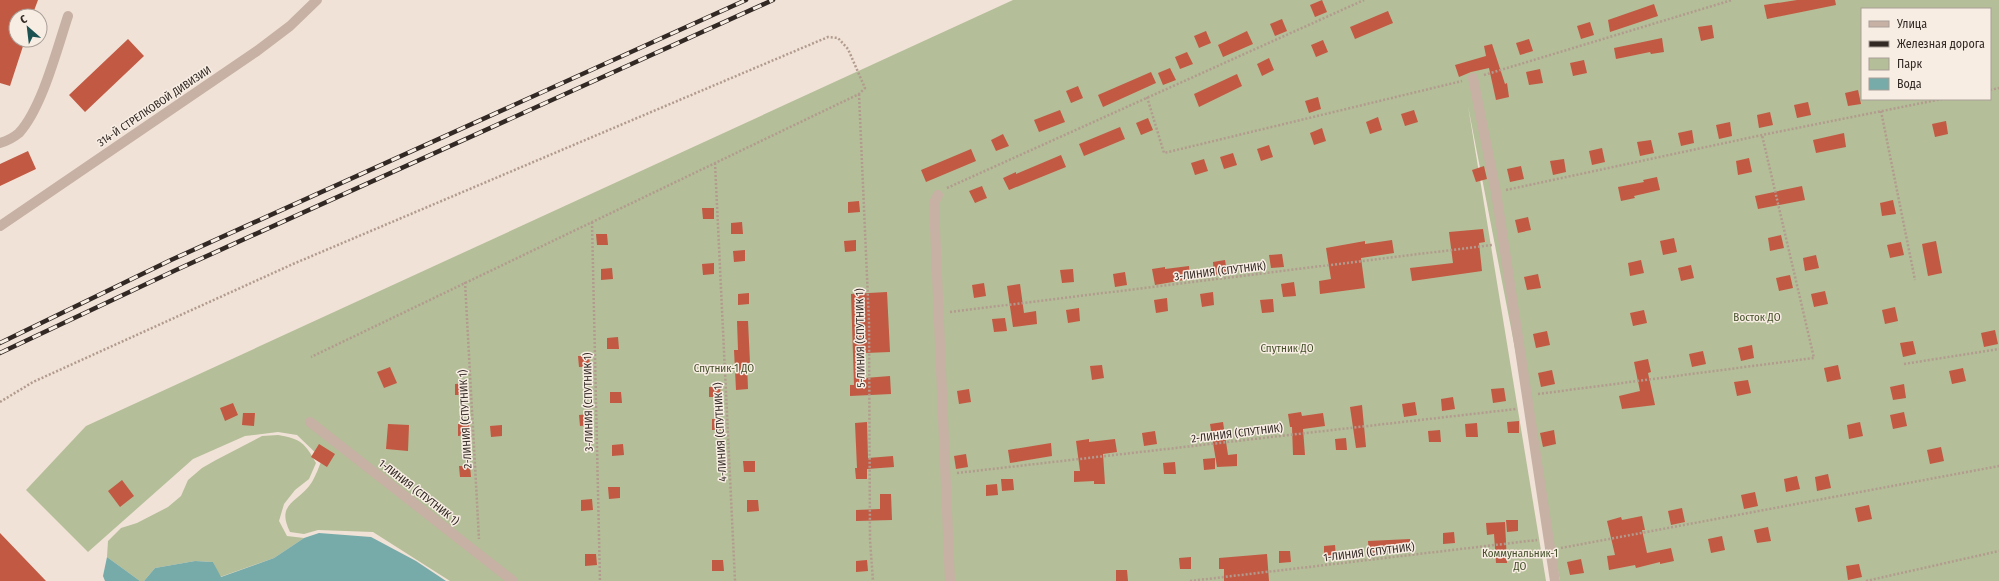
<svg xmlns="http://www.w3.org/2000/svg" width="1999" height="581" viewBox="0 0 1999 581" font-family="'Fira Sans Condensed',sans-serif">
<rect width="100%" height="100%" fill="#f0e2d7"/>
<!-- green -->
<path fill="#b4be98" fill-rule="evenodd" d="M1013 0H1999V581H1560L1468 106 1546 581H450L373 532 318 530 304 534 290 532C275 502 300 502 312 482 316 475 319 467 322 459L297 435 278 432 245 436 193 459 88 552 26 490 86 426ZM1862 9H1990V99H1862Z
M278 435C301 439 305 443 316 463L309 479 295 490 284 504 279 521 287 536 304 538 274 558 220 577 213 562 195 561 155 568 144 581H140L107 557 108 541 121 528 137 523 168 507 181 496 188 480 202 468 216 460 262 436Z"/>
<!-- water -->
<path fill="#77abaa" d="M319 533 371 537 416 561 446 581H144L155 568 195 561 213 562 221 577 274 558 304 538Z
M107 557 140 581H105L103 576Z"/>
<!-- building -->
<path fill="#c25943" d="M0 0H38L32 16H16V40H25L10 86 0 83Z
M1322 0 1327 12 1315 17 1310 5Z
M1797 0H1835L1836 5 1767 19 1764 5Z
M1654 4 1658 16 1610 32 1608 20Z
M1388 11 1393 23 1355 39 1350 27Z
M1282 19 1287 31 1275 36 1270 24Z
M1590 22 1594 35 1581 39 1577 26Z
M1712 25 1714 38 1701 41 1698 27Z
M1206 31 1211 43 1199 48 1194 36Z
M1247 31 1253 44 1223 57 1218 45Z
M1662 38 1664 52 1651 54 1650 52 1616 59 1614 48Z
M128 39 144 56 85 112 69 95Z
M1529 39 1533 51 1520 55 1516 43Z
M1323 40 1328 52 1316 57 1311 45Z
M1492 44 1505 84 1507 83 1509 97 1496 100 1489 68 1471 72 1459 77 1455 65 1486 56 1484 46Z
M1187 52 1193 64 1180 69 1175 57Z
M1269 58 1274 70 1262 76 1257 64Z
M1584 60 1587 73 1573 76 1570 63Z
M1170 68 1176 80 1163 85 1158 73Z
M1540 69 1543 83 1529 85 1526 72Z
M1151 72 1156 83 1103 107 1098 95Z
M1237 74 1242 86 1199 107 1194 94Z
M1078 86 1083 98 1071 103 1066 91Z
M1858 90 1861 104 1848 106 1845 93Z
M1318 97 1321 109 1309 113 1305 101Z
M1808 102 1811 115 1797 118 1794 105Z
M1060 110 1065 122 1039 132 1034 120Z
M1414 110 1418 122 1405 126 1401 114Z
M1770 112 1773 125 1759 128 1757 115Z
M1378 117 1382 130 1370 134 1366 122Z
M1148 118 1153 130 1141 135 1136 123Z
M1946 121 1948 134 1935 137 1932 124Z
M1730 122 1732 136 1719 139 1716 125Z
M1120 127 1125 139 1084 156 1079 144Z
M1322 128 1326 141 1314 145 1310 133Z
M1692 130 1694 143 1681 146 1678 133Z
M1844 133 1846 147 1816 153 1813 140Z
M1003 134 1009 146 996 151 991 140Z
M1651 140 1654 153 1640 156 1637 142Z
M1269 145 1273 157 1261 161 1257 149Z
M1602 148 1605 162 1592 165 1589 151Z
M971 149 976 161 926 182 921 170Z
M28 151 36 169 0 186V164Z
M1233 153 1237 165 1224 169 1220 157Z
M1061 155 1066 167 1009 190 1003 178 1016 172V174Z
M1749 158 1752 172 1738 175 1736 161Z
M1204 159 1208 171 1195 175 1191 163Z
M1564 159 1566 172 1553 175 1550 161Z
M1484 166 1487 179 1476 182 1472 170Z
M1521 166 1524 179 1510 182 1507 169Z
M1657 177 1660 190 1634 196 1635 198 1621 201 1618 187 1644 182 1643 180Z
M982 186 987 198 975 203 969 191Z
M1802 186 1805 200 1758 209 1755 196Z
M1893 200 1896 214 1882 216 1880 203Z
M859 201 860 212 848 213V202Z
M702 208H714V219H703Z
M1528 217 1531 230 1518 233 1515 220Z
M742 222 743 234H731V223Z
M1483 229 1485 242 1479 243 1482 271 1412 281 1410 268 1453 263 1449 232Z
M596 234H607L608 245H597Z
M1781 235 1784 248 1770 251 1768 238Z
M1674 238 1677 252 1663 255 1660 241Z
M856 240V251L845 252 844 241Z
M1392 240 1394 253 1361 258 1365 288 1320 294 1319 281 1331 279 1326 248 1365 241V244Z
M1936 241 1942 273 1928 276 1922 244Z
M1901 242 1904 255 1890 258 1887 245Z
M745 250V261L734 262 733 251Z
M1282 254 1284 267 1271 268 1269 255Z
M1816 255 1819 268 1805 271 1803 258Z
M1225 260 1227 273 1214 275 1213 262Z
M1641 260 1644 273 1630 276 1628 263Z
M714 263V274L703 275 702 264Z
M1691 265 1694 278 1681 281 1678 268Z
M1189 266 1190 279 1155 285 1152 269 1165 267V269Z
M612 268 613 279 601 280V269Z
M1073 269 1074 282 1062 283 1060 270Z
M1125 272 1127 285 1115 287 1113 274Z
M1538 274 1541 288 1527 290 1524 277Z
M1790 275 1793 288 1779 291 1776 278Z
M1294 282 1296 296 1283 297 1281 284Z
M984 283 986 296 974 298 972 285Z
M1020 284 1024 313 1036 311 1037 324 1013 327 1007 286Z
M1825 291 1828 304 1814 307 1811 294Z
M887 292 890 352 865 353V378L890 376 891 394 850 396V385H854L851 294Z
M1213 292 1214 305 1202 307 1200 294Z
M749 293V304L738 305V294Z
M1167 298 1168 311 1156 313 1154 300Z
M1273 299 1274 312 1262 313 1260 300Z
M1895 307 1898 321 1885 324 1882 310Z
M1079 308 1080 321 1068 323 1066 310Z
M1644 310 1647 323 1633 326 1630 313Z
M1005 318 1007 331 994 332 992 319Z
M737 321H748L750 363H747L748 389 736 390 734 350H738Z
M1995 330 1998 344 1984 347 1981 333Z
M1547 331 1550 345 1536 348 1533 334Z
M618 337 619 349H607V338Z
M1913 341 1916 354 1903 357 1900 343Z
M1752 345 1754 358 1741 361 1738 348Z
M1703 351 1706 364 1692 367 1689 354Z
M578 356H589L590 367H579Z
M1648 359 1651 372 1648 373 1655 405 1622 409 1619 396 1640 391 1634 362Z
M1102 365 1104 378 1092 380 1090 366Z
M1838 365 1841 379 1827 382 1824 368Z
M390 367 397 383 384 388 377 372Z
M1963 368 1966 381 1952 384 1949 371Z
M1552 370 1555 384 1541 387 1538 373Z
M1748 380 1751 393 1737 396 1734 382Z
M466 383 467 395H455V384Z
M1904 384 1906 398 1893 400 1890 387Z
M720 386 721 397H709V387Z
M1504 388 1506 401 1493 403 1491 389Z
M969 389 971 402 959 404 957 391Z
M610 392H621L622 403H610Z
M1453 397 1455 409 1442 411 1441 399Z
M1415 402 1417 415 1404 417 1402 404Z
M233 403 238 415 225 421 220 408Z
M1362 405 1366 447 1356 448 1350 407Z
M1301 412 1302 416 1323 413 1325 426 1303 429 1305 455H1293L1292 427H1290L1288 414Z
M1904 412 1907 426 1893 429 1890 415Z
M243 413H255L254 426 242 425Z
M591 414V425L580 426 579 415Z
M712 419H723L724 430H712Z
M1519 421V433H1508L1507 422Z
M867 422 868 458 893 456 894 467 867 469V479H856L855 468H857L855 423Z
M1223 422 1228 455 1237 454V466L1217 467 1210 424Z
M1860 422 1863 436 1849 439 1847 425Z
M1477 423 1478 437H1466L1465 424Z
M388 424 409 425 408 451 386 449Z
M458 424H469V435L458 436Z
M502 425V436L491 437 490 426Z
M1440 430 1441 442H1429L1428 431Z
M1554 430 1556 444 1543 447 1540 433Z
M1155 431 1157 444 1144 446 1142 433Z
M1346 438 1347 450H1336L1335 439Z
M1089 439V442L1115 439 1117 452 1103 454 1105 484H1094V481L1074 482V471H1080L1076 441Z
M1051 443 1052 456 1010 463 1008 450Z
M319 444 335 454 327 467 311 457Z
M623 444 624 455 612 456V445Z
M1941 447 1944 461 1930 464 1927 450Z
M966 454 968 467 956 469 954 456Z
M1215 458V469L1204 470 1203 459Z
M743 461H755V472H744Z
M1175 462 1176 474H1164L1163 463Z
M459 466H470L471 477H460Z
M1828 474 1831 488 1817 491 1815 477Z
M1797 476 1800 489 1786 492 1784 479Z
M1001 479H1013L1014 490 1002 491Z
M122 480 134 496 120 507 108 491Z
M997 484 998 495 986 496V485Z
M608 487H620V498L609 499Z
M1755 492 1758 506 1744 509 1741 495Z
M880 494H891L892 520 856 521V510L880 509Z
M592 499 593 510 581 511V500Z
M747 500H758L759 511 747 512Z
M1869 505 1872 519 1858 522 1855 508Z
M1682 508 1685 522 1671 525 1668 511Z
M1642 516 1645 530H1642L1647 553 1671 548 1674 561 1660 564V562L1636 568 1635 565 1609 570 1607 556 1615 555 1607 521 1621 517 1622 520Z
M1506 520H1518V531L1507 532Z
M1505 522 1507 563H1496L1494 534 1487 535 1486 523Z
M1768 527 1771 541 1757 543 1754 530Z
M1454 532 1455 543 1443 544V533Z
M0 533 46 581H0Z
M1722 536 1725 550 1711 553 1708 539Z
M1410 539V550L1369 553 1368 541Z
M1335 545 1336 557 1324 558V546Z
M1279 551H1290L1291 562 1279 563Z
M585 554H596L597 565 585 566Z
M1267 554 1269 581H1224V569H1219V558Z
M1191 557V569H1180L1179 558Z
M1581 559 1584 573 1570 575 1567 562Z
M712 560H723L724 571H712Z
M867 560 868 571 856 572V561Z
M1859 564 1862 577 1848 580 1846 566Z
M1116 570H1127L1128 581H1116Z"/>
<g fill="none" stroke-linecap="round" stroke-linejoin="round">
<!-- path -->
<path stroke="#b29b8e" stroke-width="2.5" stroke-dasharray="2 2" stroke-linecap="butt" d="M1484 75 1732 0
M1990 90 1999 88
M859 94 869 322 870 540 873 581
M1147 97 1164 153 1462 81
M1881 111 1915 280
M715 163 735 581
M947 188 1364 0
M1506 190 1762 135 1942 99
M592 222 600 581
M465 282 479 539
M950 312 1492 245
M1904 364 1999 349
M1538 394 1814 358 1762 135
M0 402 33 382 293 264 828 37 838 38 848 49 865 88 859 94 311 357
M957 473 1516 409
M1561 548 1999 466
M1190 581 1537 540
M1866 581 1999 551"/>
<!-- minor -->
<path stroke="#c7b1a4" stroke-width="10" d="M1473 78 1496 192 1555 581
M0 143C7 141 13 138 19 133 42 108 57 49 68 16
M938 195 934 203 950 581
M0 226 257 51 290 26 317 0
M310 422 513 581"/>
<defs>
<path id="rail" d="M0 343 171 260 746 0
M0 353 176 270 773 0"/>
</defs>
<!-- rail casing -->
<use href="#rail" stroke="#322925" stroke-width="4.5"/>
<!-- rail -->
<use href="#rail" stroke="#f8ede3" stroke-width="3" stroke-dasharray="9" stroke-linecap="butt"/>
</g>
<g text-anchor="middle" stroke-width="3" stroke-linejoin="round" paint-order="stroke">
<!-- street labels -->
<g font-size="11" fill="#322925" stroke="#f8ede3">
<text transform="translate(154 106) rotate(-34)" y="4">314-Й СТРЕЛКОВОЙ ДИВИЗИИ</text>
<text transform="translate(1220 271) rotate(-7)" y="4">3-ЛИНИЯ (СПУТНИК)</text>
<text transform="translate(860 338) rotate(-91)" y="4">5-ЛИНИЯ (СПУТНИК 1)</text>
<text transform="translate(588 402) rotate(-91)" y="4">3-ЛИНИЯ (СПУТНИК 1)</text>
<text transform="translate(465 419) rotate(-93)" y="4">2-ЛИНИЯ (СПУТНИК 1)</text>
<text transform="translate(720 432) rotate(-93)" y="4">4-ЛИНИЯ (СПУТНИК 1)</text>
<text transform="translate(1237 433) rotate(-7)" y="4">2-ЛИНИЯ (СПУТНИК)</text>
<text transform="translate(419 492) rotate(38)" y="4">1-ЛИНИЯ (СПУТНИК 1)</text>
<text transform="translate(1369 552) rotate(-7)" y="4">1-ЛИНИЯ (СПУТНИК)</text>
</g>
<!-- park labels -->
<g font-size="11" fill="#45502a" stroke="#f8ede3">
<text x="1757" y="321">Восток ДО</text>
<text x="1287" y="352">Спутник ДО</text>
<text x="724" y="372">Спутник-1 ДО</text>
<text x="1520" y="557">Коммунальник-1<tspan x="1520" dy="13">ДО</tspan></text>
</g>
</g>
<!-- legend -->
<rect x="1861" y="8" width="130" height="92" fill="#f8ede3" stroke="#a99f97"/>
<rect x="1869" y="21" width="20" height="6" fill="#c7b1a4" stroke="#a99f97"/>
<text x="1897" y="28" font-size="12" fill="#322925">Улица</text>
<rect x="1869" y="41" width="20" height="6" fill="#322925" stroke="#a99f97"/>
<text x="1897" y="48" font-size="12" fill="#322925">Железная дорога</text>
<rect x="1869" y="58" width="20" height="12" fill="#b4be98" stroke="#a99f97"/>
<text x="1897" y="68" font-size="12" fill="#322925">Парк</text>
<rect x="1869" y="78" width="20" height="12" fill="#77abaa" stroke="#a99f97"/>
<text x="1897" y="88" font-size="12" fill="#322925">Вода</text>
<!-- north arrow -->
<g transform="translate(28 28) rotate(332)"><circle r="19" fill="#f8ede3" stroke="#a99f97"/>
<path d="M0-3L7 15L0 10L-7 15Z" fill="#1d5252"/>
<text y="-6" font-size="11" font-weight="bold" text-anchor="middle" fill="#322925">С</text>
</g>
</svg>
